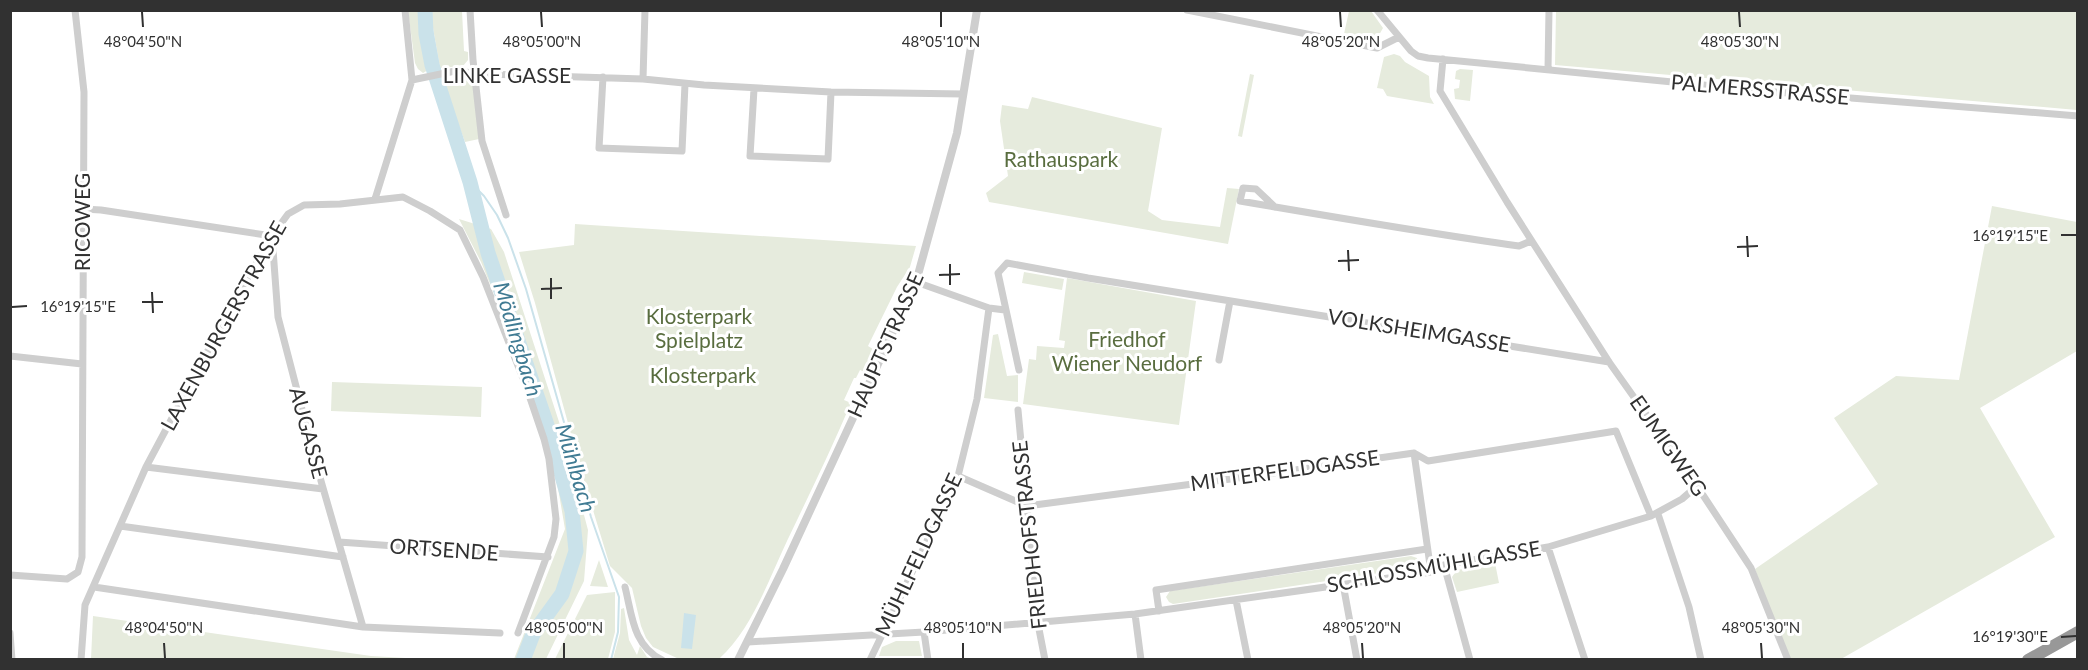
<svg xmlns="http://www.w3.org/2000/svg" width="2088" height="670" viewBox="0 0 2088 670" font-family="Lato,sans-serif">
<rect width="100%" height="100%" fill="#fff"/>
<!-- green -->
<path fill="#e6ebdd" d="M408 11H420L428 70 423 73 418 69 415 63Z
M432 11H462L464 51 468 52V60L463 66 440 68 433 28Z
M1349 11H1371L1383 28 1379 35 1372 37 1344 34Z
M1556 11H2077V110L1555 65Z
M1394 54 1400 56 1405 62 1429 76 1430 97 1434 104 1387 96 1383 89 1377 88 1384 57Z
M1460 69 1473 70 1470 101 1455 99 1454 89 1459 88 1460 80 1455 79 1456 71Z
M1250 74 1254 75 1242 137 1238 136Z
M468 78 473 82 479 139 465 142 442 80Z
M1032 97 1162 128 1148 211 1162 220 1220 227 1227 188 1239 189 1228 244 989 202 986 193 1008 176 1000 121 1002 105 1028 109Z
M1992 206 2077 222V351L1980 408 2055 537 1841 659H1791L1782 643 1755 569 1878 484 1834 418 1896 376 1959 380Z
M459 219 491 229 504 252 561 428 588 530 584 581 546 659H514L565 529 552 453 556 448 532 367 522 362 481 262Z
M575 224 916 246 910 267 897 287 868 346 876 351 867 373 860 370 856 378H854L844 400 851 403C831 450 809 495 787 541 768 581 752 629 719 659H679L653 647 646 638 641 626 632 588 610 566 582 474 535 303 519 252 574 245Z
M1024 272 1064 279 1062 290 1022 283Z
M1067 278 1196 301 1179 425 1023 404 1029 359 1036 360 1037 346 1064 348 1065 341 1059 340Z
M998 334 1007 376 1018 375V402L984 398 993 335Z
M332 382 482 387 481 417 331 411Z
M1411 556 1417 558 1418 563 1413 568 1173 604 1169 602 1166 597 1170 591Z
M599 560 608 587 590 586Z
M1495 563 1499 583 1457 592 1452 577 1457 570Z
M615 592V632L608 659H555L587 595Z
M624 608 629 640 637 655 640 646 647 657 652 659H613L620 633 621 609Z
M93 616 371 656 423 659H91Z
M896 641H919L922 656H879L882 647Z"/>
<!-- water -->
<path fill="#cae2ea" d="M420 11H432L433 28 440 68 428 70Z
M684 613 696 615 692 649 681 648Z"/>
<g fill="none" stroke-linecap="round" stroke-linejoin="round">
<!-- stream -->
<path stroke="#cae2ea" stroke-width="2" d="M470 182 484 196 497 215 508 238 526 289 591 517 619 597 618 632 611 660"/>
<!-- river -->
<path stroke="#cae2ea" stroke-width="15" d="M425 10 426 34 432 65 470 182 488 253 549 431 572 511 576 551 562 594 533 634 523 660"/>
<!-- minor -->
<path stroke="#cecece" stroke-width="7" d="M470 10 473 60 482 141 506 215
M1187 10 1377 48 1399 37
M1377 10 1411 51 1418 56 1428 58 1775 92 2078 116
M1443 59 1440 91 1507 202 1609 362 1697 486 1751 568 1788 660
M1548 69 1549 10
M603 77 599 148 682 151 685 84
M643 79 645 10
M412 80 455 71 483 74 643 79 704 85 831 92 963 94
M754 89 750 156 828 159 831 92
M375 199 412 80 405 10
M1275 207 1256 189 1243 188 1240 201C1333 217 1426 233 1519 246L1531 241
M83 209 101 210 272 236 278 317 317 467 363 627
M916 282 989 308 1005 310
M10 356 82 364
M1219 360 1230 301
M1019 370 998 273 1007 263 1088 278 1609 362
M1018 410 1038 624 1045 660
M1414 453 1431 572
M146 467 323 489
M958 476 1027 506 1238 478 1414 453 1428 461 1616 431 1651 516
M1658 514 1689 607 1701 660
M120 526 343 557
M339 542 548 557
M1548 547 1585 660
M1444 565 1470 660
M10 575 67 579 78 572 82 557 84 92 75 10
M1343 584 1357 660
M94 587 363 627 500 633
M625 587C632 615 633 646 662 660
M1236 600 1248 660
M1159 611 1156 590 1427 549
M1135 614 1141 660
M924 632 928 660
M10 633 12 660
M748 642 924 632 1135 614 1431 572 1444 565 1548 547 1651 516 1682 499 1697 486
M81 660 85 605 146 467 236 298 272 236 288 214 304 205 340 204 403 197 430 211 460 230 483 277 526 386 544 439 549 459 556 519 554 537 518 633
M870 660 958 476 977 399 989 308"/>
<!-- tertiary -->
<path stroke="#cecece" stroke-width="8" d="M738 660 783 569 916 282 957 133 977 10"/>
<!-- motorway -->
<path stroke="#989898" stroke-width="12" d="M2028 660 2078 632"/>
</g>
<!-- ticks -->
<path fill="none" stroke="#313131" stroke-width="2" d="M142 12 143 27M541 12 542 27M941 12V27M1340 12 1341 27M1739 12 1740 27M2061 235H2076M1747 236 1748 257M1737 247 1758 246M1348 250 1349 271M1338 261 1359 260M950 264V285M939 275 960 274M551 278V299M541 289 562 288M152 292 153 313M142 302H163M12 307 27 306M2061 637 2076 636M164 643 165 658M564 643V658M963 643V658M1362 643 1363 658M1761 643 1762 658"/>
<g text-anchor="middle" stroke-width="6" stroke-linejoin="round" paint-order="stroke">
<!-- street labels -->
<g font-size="21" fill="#313131" stroke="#fff">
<text x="507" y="83">LINKE GASSE</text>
<text transform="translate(1760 90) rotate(5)" y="7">PALMERSSTRASSE</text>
<text transform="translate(83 222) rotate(-90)" y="7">RICOWEG</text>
<text transform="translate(224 326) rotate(-61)" y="7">LAXENBURGERSTRASSE</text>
<text transform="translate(1419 331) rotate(9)" y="7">VOLKSHEIMGASSE</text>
<text transform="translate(886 345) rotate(-66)" y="7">HAUPTSTRASSE</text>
<text transform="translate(308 433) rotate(75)" y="7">AUGASSE</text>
<text transform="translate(1668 446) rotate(55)" y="7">EUMIGWEG</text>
<text transform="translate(1285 471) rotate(-8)" y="7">MITTERFELDGASSE</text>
<text transform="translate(1030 535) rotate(-96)" y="7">FRIEDHOFSTRASSE</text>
<text transform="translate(444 550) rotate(4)" y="7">ORTSENDE</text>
<text transform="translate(919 555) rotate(-65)" y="7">MÜHLFELDGASSE</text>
<text transform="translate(1434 567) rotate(-10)" y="7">SCHLOSSMÜHLGASSE</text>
</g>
<!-- park labels -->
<g font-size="21" fill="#596d3f" stroke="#fff">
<text x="1061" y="167">Rathauspark</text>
<text x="699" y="324">Klosterpark<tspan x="699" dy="24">Spielplatz</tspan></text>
<text x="1127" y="347">Friedhof<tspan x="1127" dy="24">Wiener Neudorf</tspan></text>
<text x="703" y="383">Klosterpark</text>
</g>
<!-- water labels -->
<g font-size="22" font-style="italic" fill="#407b93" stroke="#fff">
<text transform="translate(518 339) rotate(73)" y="8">Mödlingbach</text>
<text transform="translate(576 468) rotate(73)" y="8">Mühlbach</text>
</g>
</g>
<g font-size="15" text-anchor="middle" fill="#313131" stroke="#fff" stroke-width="6" stroke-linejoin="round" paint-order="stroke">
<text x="143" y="47">48°04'50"N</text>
<text x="542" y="47">48°05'00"N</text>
<text x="941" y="47">48°05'10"N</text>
<text x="1341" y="47">48°05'20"N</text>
<text x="1740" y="47">48°05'30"N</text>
<text x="2010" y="241">16°19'15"E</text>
<text x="78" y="312">16°19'15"E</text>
<text x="164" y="633">48°04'50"N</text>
<text x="564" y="633">48°05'00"N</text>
<text x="963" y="633">48°05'10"N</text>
<text x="1362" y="633">48°05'20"N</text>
<text x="1761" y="633">48°05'30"N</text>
<text x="2010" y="642">16°19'30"E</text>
</g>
<!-- border -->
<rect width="2088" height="670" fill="none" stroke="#313131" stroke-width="24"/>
</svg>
